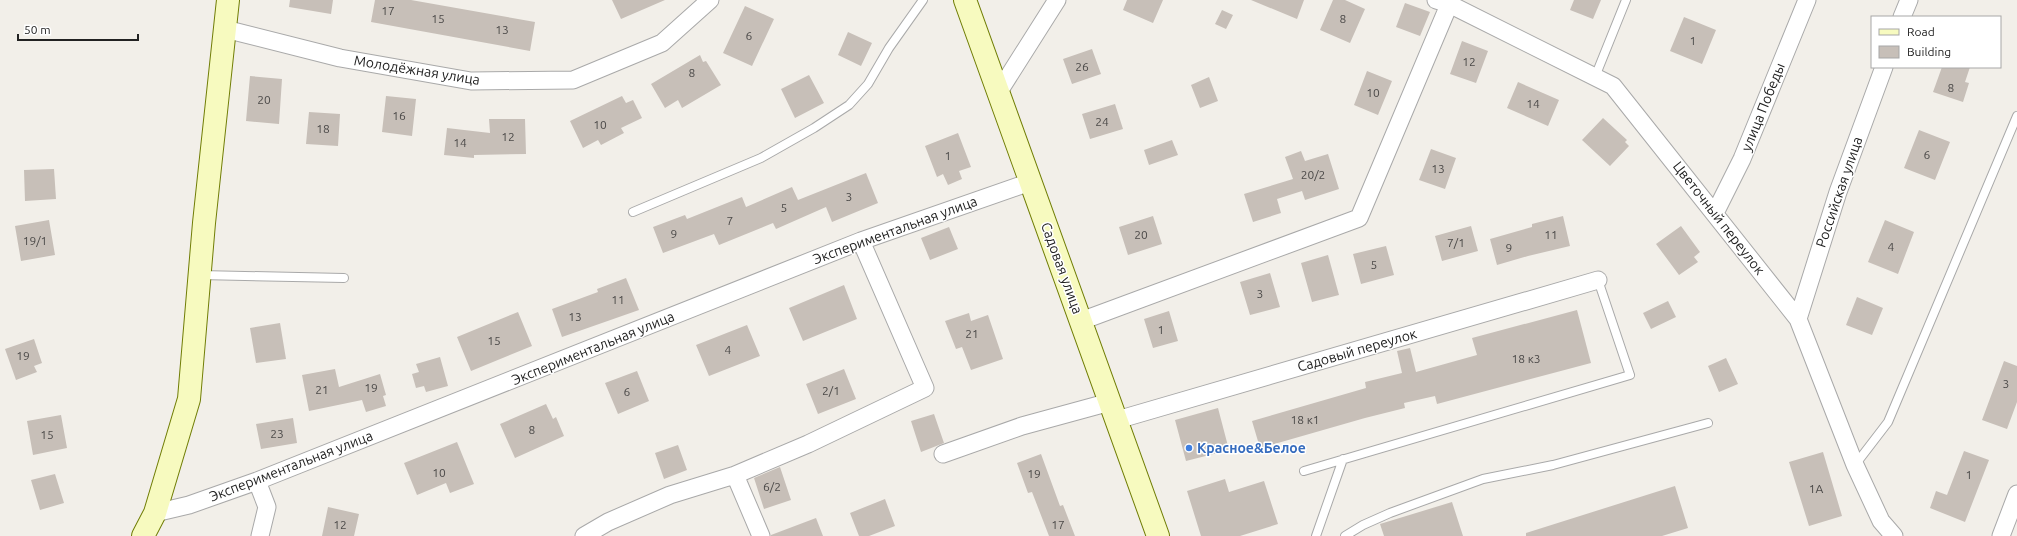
<svg xmlns="http://www.w3.org/2000/svg" width="2017" height="536" viewBox="0 0 2017 536" font-family="Ubuntu,sans-serif">
<rect width="100%" height="100%" fill="#f2efe9"/>
<!-- building -->
<path fill="#c7bfb8" d="M290 0H333L331 14 289 7Z
M375 0H411L535 22 530 51 371 22Z
M612 0H665L621 19Z
M1127 0H1163L1153 23 1123 10Z
M1251 0H1304L1297 19Z
M1333 0H1345L1365 9 1350 43 1320 30Z
M1574 0H1601L1593 19 1570 10Z
M1405 3 1430 12 1420 36 1396 27Z
M745 6 774 19 752 66 723 53Z
M1222 10 1233 15 1226 29 1215 24Z
M1684 17 1716 30 1702 64 1670 51Z
M848 32 872 43 861 66 838 55Z
M1462 41 1488 51 1476 83 1450 74Z
M1092 49 1101 74 1072 84 1063 59Z
M700 55 703 62 706 61 721 85 682 108 678 100 665 108 651 84Z
M1942 67H1970L1965 82 1969 83 1963 102 1933 92Z
M1367 71 1392 81 1378 115 1354 105Z
M809 75 824 103 795 118 781 89Z
M250 76 282 79 279 124 246 121Z
M1209 77 1218 101 1200 108 1191 85Z
M1518 82 1559 100 1548 126 1507 108Z
M386 96 416 99 412 136 382 132Z
M622 96 626 103 633 100 642 118 621 128 624 133 601 145 598 140 583 148 570 121Z
M1115 104 1123 129 1090 139 1082 114Z
M309 112 340 114 338 146 306 144Z
M1603 118 1627 140 1625 142 1629 146 1610 166 1582 140Z
M489 119H525L526 154 474 155V158L444 155 447 128 490 133Z
M1919 130 1950 142 1935 180 1904 168Z
M958 133 971 167 959 171 962 179 948 185 943 174 937 177 925 146Z
M1172 140 1178 155 1149 165 1144 150Z
M1431 149 1456 158 1445 189 1419 180Z
M1301 151 1305 161 1328 154 1339 189 1305 200 1302 191 1277 199 1281 213 1253 222 1244 194 1293 179 1285 157Z
M54 169 56 199 25 201 24 170Z
M866 173 878 203 832 222 826 207 776 229 773 223 719 245 714 234 663 253 653 227 685 215 687 219 742 197 746 207 792 187 798 200Z
M1153 216 1162 244 1128 255 1119 227Z
M1563 216 1570 246 1528 256 1497 265 1490 239 1532 227V224Z
M49 220 55 255 21 261 15 226Z
M1885 220 1914 232 1898 274 1868 262Z
M1471 226 1478 251 1442 261 1435 236Z
M1681 226 1700 252 1694 257 1698 262 1679 275 1656 244Z
M949 227 958 249 930 260 921 238Z
M1386 246 1394 275 1361 284 1353 254Z
M1328 255 1339 295 1312 302 1301 263Z
M1270 273 1280 307 1250 315 1240 282Z
M626 278 639 310 562 337 552 309 598 292 597 289Z
M844 285 857 319 803 341 789 308Z
M1857 297 1883 308 1872 335 1846 325Z
M1668 301 1676 317 1651 329 1643 313Z
M1577 310 1591 363 1437 404 1435 396 1404 403 1405 408 1365 418 1260 448 1252 421 1366 388 1365 382 1402 373 1397 351 1410 348 1416 372 1477 355 1472 338Z
M1169 311 1178 341 1153 348 1144 319Z
M518 312 532 346 471 371 457 337Z
M969 313 971 321 988 315 1003 359 971 370 962 347 956 349 945 321Z
M280 323 286 359 256 363 250 328Z
M747 325 760 356 709 376 696 345Z
M34 339 42 363 34 366 37 372 16 380 5 349Z
M440 357 448 386 426 392 424 386 416 388 412 374 419 372 416 364Z
M1726 358 1738 384 1719 392 1708 366Z
M2004 361 2017 366V402L2007 429 1982 420Z
M335 369 339 387 380 374 386 395 383 396 386 406 366 412 362 400 309 411 302 375Z
M844 369 856 399 818 414 806 384Z
M637 371 649 401 618 414 605 383Z
M546 404 553 419 556 417 564 436 515 458 500 424Z
M1218 408 1229 450 1186 461 1175 420Z
M934 414 944 443 921 452 911 421Z
M61 415 67 448 33 455 27 421Z
M293 418 297 443 261 449 256 424Z
M457 442 474 484 450 493 446 483 417 495 404 463Z
M678 445 687 470 664 479 655 453Z
M1964 451 1989 460 1965 522 1930 508 1936 491 1947 495Z
M1823 452 1842 516 1809 526 1789 462Z
M1041 454 1060 506 1063 505 1075 536H1049L1032 492 1028 493 1017 463Z
M780 467 791 500 764 509 754 478Z
M55 474 64 503 40 510 31 480Z
M1225 479 1229 492 1264 481 1278 524 1240 536H1201L1187 491Z
M1675 486 1688 528 1662 536H1526V533Z
M885 499 895 526 869 536H859L850 513Z
M1452 502 1463 536H1384L1380 524Z
M328 507 359 514 354 536H322Z
M816 518 823 536H771V535Z"/>
<g fill="none" stroke-linecap="round" stroke-linejoin="round">
<defs>
<path id="lane" d="M1595 77 1626 0
M633 212 761 158 814 128 849 105 868 84 889 48 923 0
M200 275 344 278
M1855 465 1888 422 2017 116
M1304 471 1630 375 1598 280
M1316 536 1343 459
M1345 536 1363 525 1390 513 1483 479 1553 465 1708 423"/>
<path id="street" d="M1436 0 1449 4 1613 86 1798 319 1855 465 1881 521 1894 536
M1902 17 1909 0
M225 29 340 58 471 81 573 80 662 43 710 0
M998 93 1057 0
M1715 213 1742 159 1807 0
M1798 319 1838 192 1884 67
M1081 321 1359 218 1451 0
M1117 420 1598 280
M943 454 1022 426 1110 402
M735 475 761 536
M257 481 267 507 260 536
M155 513 189 505 257 481 861 241 1030 182
M584 536 608 522 670 495 735 475 808 444 925 388 861 241
M2001 536 2017 494"/>
<path id="secondary" d="M965 0 1158 536
M143 536 155 513 189 399 204 223 228 0"/>
</defs>
<!-- lane casing -->
<use href="#lane" stroke="#a9a9a9" stroke-width="10"/>
<!-- street casing -->
<use href="#street" stroke="#a9a9a9" stroke-width="19"/>
<!-- secondary casing -->
<use href="#secondary" stroke="#707d05" stroke-width="24"/>
<!-- lane -->
<use href="#lane" stroke="#fff" stroke-width="8"/>
<!-- street -->
<use href="#street" stroke="#fff" stroke-width="17"/>
<!-- secondary -->
<use href="#secondary" stroke="#f7fabf" stroke-width="22"/>
</g>
<!-- markers -->
<circle fill="#3f7fe0" stroke="#fff" stroke-width="1.5" cx="1189" cy="448" r="4"/>
<g text-anchor="middle" stroke-width="3" stroke-linejoin="round" paint-order="stroke">
<!-- number labels -->
<g font-size="12" fill="#4b4948">
<text x="388" y="15">17</text>
<text x="438" y="23">15</text>
<text x="1343" y="23">8</text>
<text x="502" y="34">13</text>
<text x="749" y="40">6</text>
<text x="1693" y="45">1</text>
<text x="1469" y="66">12</text>
<text x="1082" y="71">26</text>
<text x="692" y="77">8</text>
<text x="1951" y="92">8</text>
<text x="1373" y="97">10</text>
<text x="264" y="104">20</text>
<text x="1533" y="108">14</text>
<text x="399" y="120">16</text>
<text x="1102" y="126">24</text>
<text x="600" y="129">10</text>
<text x="323" y="133">18</text>
<text x="508" y="141">12</text>
<text x="460" y="147">14</text>
<text x="1927" y="159">6</text>
<text x="948" y="160">1</text>
<text x="1438" y="173">13</text>
<text x="1313" y="179">20/2</text>
<text x="849" y="201">3</text>
<text x="784" y="212">5</text>
<text x="730" y="225">7</text>
<text x="674" y="238">9</text>
<text x="1141" y="239">20</text>
<text x="1551" y="239">11</text>
<text x="35" y="245">19/1</text>
<text x="1456" y="247">7/1</text>
<text x="1891" y="251">4</text>
<text x="1509" y="252">9</text>
<text x="1374" y="269">5</text>
<text x="1260" y="298">3</text>
<text x="618" y="304">11</text>
<text x="575" y="321">13</text>
<text x="1161" y="334">1</text>
<text x="972" y="338">21</text>
<text x="494" y="345">15</text>
<text x="728" y="354">4</text>
<text x="23" y="360">19</text>
<text x="1526" y="363">18 к3</text>
<text x="2006" y="388">3</text>
<text x="371" y="392">19</text>
<text x="322" y="394">21</text>
<text x="831" y="395">2/1</text>
<text x="627" y="396">6</text>
<text x="1305" y="424">18 к1</text>
<text x="532" y="434">8</text>
<text x="277" y="438">23</text>
<text x="47" y="439">15</text>
<text x="439" y="477">10</text>
<text x="1034" y="478">19</text>
<text x="1969" y="479">1</text>
<text x="772" y="491">6/2</text>
<text x="1816" y="493">1А</text>
<text x="340" y="529">12</text>
<text x="1058" y="529">17</text>
</g>
<!-- street labels -->
<g font-size="14" fill="#222" stroke="#fff">
<text transform="translate(417 70) rotate(9)" y="5">Молодёжная улица</text>
<text transform="translate(1763 107) rotate(-68)" y="5">улица Победы</text>
<text transform="translate(1839 192) rotate(-71)" y="5">Российская улица</text>
<text transform="translate(1719 218) rotate(52)" y="5">Цветочный переулок</text>
<text transform="translate(895 230) rotate(-20)" y="5">Экспериментальная улица</text>
<text transform="translate(1062 268) rotate(70)" y="5">Садовая улица</text>
<text transform="translate(593 348) rotate(-22)" y="5">Экспериментальная улица</text>
<text transform="translate(1357 350) rotate(-16)" y="5">Садовый переулок</text>
<text transform="translate(291 466) rotate(-21)" y="5">Экспериментальная улица</text>
</g>
<!-- shop labels -->
<g font-size="14" font-weight="bold" fill="#366cbe" stroke="#fff" text-anchor="start">
<text x="1197" y="453">Красное&amp;Белое</text>
</g>
</g>
<!-- legend -->
<rect x="1871" y="16" width="130" height="52" fill="#ffffff" stroke="#a7a7a7"/>
<rect x="1879" y="29" width="20" height="6" fill="#f7fabf" stroke="#a7a7a7"/>
<text x="1907" y="36" font-size="12" fill="#222222">Road</text>
<rect x="1879" y="46" width="20" height="12" fill="#c7bfb8" stroke="#a7a7a7"/>
<text x="1907" y="56" font-size="12" fill="#222222">Building</text>
<!-- scale -->
<path d="M18 34v6h120v-6" fill="none" stroke="#222222" stroke-width="2"/>
<text x="24" y="34" font-size="12" fill="#222222" stroke="#ffffff" stroke-width="3" paint-order="stroke">50 m</text>
</svg>
